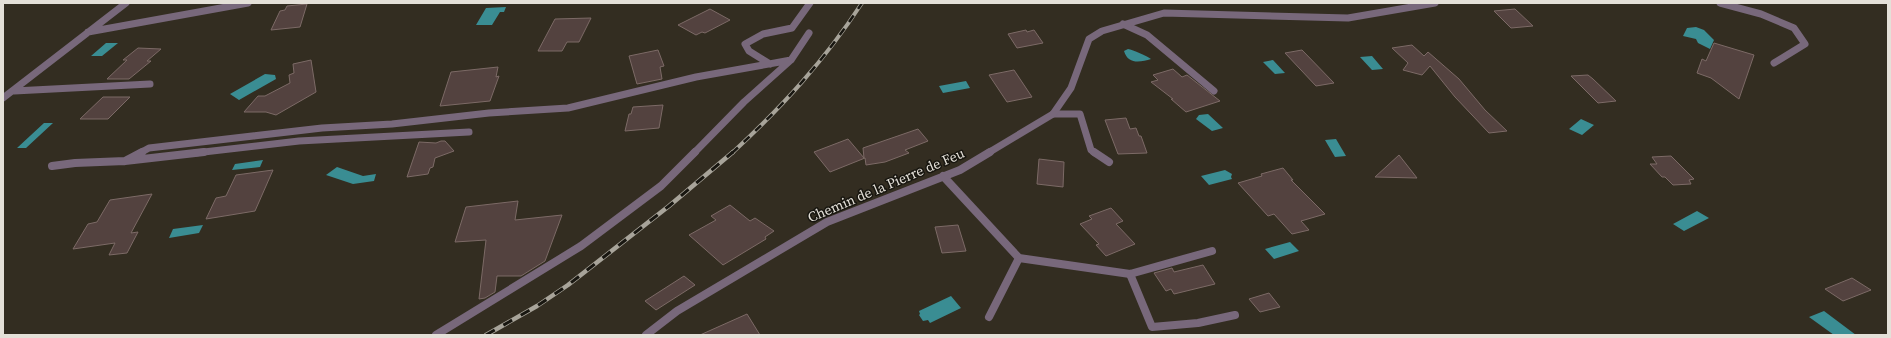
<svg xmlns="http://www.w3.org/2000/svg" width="1891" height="338" viewBox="0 0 1891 338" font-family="'Source Serif 4',serif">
<rect width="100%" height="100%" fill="#332d21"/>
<!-- water -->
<path fill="#3a8d93" d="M506 7 504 12H500L492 25H476L486 8Z
M1696 27 1704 30 1714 40 1710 49 1698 43 1696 39 1683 36 1687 28Z
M106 43H118L102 56H91Z
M1128 49C1133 50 1147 56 1151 59 1141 62 1128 65 1124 51Z
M1372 56 1383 69 1372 70 1360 57Z
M1273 60 1285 73 1275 74 1263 62Z
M265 74 275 75 276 79 239 100 230 94Z
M966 81 970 88 943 93 939 86Z
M1208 114 1223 128 1212 131 1196 119 1199 115Z
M1581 119 1594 125 1582 135 1569 129Z
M44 123H53L26 148H17Z
M1336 139 1346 156 1335 157 1325 140Z
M263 160 260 167 232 170 235 164Z
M337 167 363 176 376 174 374 181 353 184 326 175Z
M1225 170 1232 174 1231 177 1232 179 1209 185 1201 176Z
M1697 211 1709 218 1684 231 1673 224Z
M203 225 199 233 169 238 173 229Z
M1290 242 1299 251 1274 259 1265 249Z
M951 296 961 308 930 323 928 320 923 321 919 315 920 314 919 311Z
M1824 311 1856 335H1834L1809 317Z"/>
<!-- building -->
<path fill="#53423f" stroke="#7c6a66" d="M307 4 300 27 271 30 280 11 285 10 287 6Z
M710 9 730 20 705 33 702 32 696 35 678 25Z
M1515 9 1533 26 1511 28 1494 11Z
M591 18 579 42H567L562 51H538L555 19Z
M1026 30 1027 32 1034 30 1043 43 1017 48 1008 34Z
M1714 43 1754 55 1739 99 1711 78 1697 73 1702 59 1706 61Z
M1412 45 1424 56 1428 52 1459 79 1485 110 1507 131 1489 133 1455 97 1430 66 1422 75 1403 70 1408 63 1392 48Z
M138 48 161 49 147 61H151L129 79H107L127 60H123Z
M658 50 664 66 660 67 662 79 637 84 629 56Z
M1302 50 1334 83 1316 86 1285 53Z
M311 60 316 92 276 115 266 112H244L258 96H265L290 83 289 75 294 73 293 64Z
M498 67 496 77 499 76 490 101 440 106 451 72Z
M1173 69 1182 77 1187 75 1220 101 1186 112 1171 99H1173L1151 82 1158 80 1153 75Z
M1014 70 1032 97 1007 102 989 75Z
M1588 75 1593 79 1616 101 1598 103 1571 76Z
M103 97H130L108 119H80Z
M663 105 659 128 625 131 629 114H631L633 107Z
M1126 118 1130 129 1136 128 1139 136H1141L1147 153 1118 154 1105 120Z
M918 129 928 141 905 150 909 153 885 162 866 165 865 158 830 172 814 152 848 139 864 158 863 148Z
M441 141H445L454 151 435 158 433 167 430 168 428 174 407 177 419 142 436 143Z
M1399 155 1417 178 1375 177Z
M1671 156 1694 179 1689 180 1691 184 1673 185 1665 177H1662L1650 164H1657L1652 157Z
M1039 159 1064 162 1063 187 1037 184Z
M1283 168 1293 180H1291L1325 214 1301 221 1309 230 1292 234 1274 214 1268 216 1238 183 1262 176 1261 174Z
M273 170 255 211 206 219 216 198 226 196 236 175Z
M152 194 131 233 138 232 127 253 109 255 115 243 73 249 88 224 97 222 110 200Z
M518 201 515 220 562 215 545 261 521 276H497L495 292 485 298 479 299 486 240 455 242 466 207Z
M730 205 750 221 755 218 774 231 765 237 766 239 723 265 689 235 716 220 711 216Z
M1111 208 1123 221 1116 224 1135 244 1106 256 1096 245 1099 244 1080 224 1092 219 1089 216Z
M958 225 966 251 942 253 935 227Z
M1203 265 1215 284 1174 294 1171 289 1166 291 1154 273 1172 268 1174 272Z
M684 276 695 285 656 310 645 301Z
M1852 278 1871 290 1843 301 1825 289Z
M1269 293 1280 307 1260 312 1249 299Z
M747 314 760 335H700Z"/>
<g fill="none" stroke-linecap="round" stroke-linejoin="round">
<!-- service-far1 -->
<path stroke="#78687b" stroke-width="7" d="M1123 24 1147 35 1214 91
M1053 114H1080L1091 150 1095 153"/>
<!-- service -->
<path stroke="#78687b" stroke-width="8" d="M1094 152 1109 162
M1130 274 1152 327 1198 323 1235 315
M989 317 1019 258"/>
<!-- minor-far1 -->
<path stroke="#78687b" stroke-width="7" d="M1720 3 1761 14 1794 28 1805 44 1774 63
M88 32 248 3
M770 64 749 51 745 44 763 34 792 28 810 3
M14 91 150 84
M3 98 126 3
M140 153 149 148 322 128 392 124 489 113 568 108 696 77 791 60
M195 153 299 141 469 132
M694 153 744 102 791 60 809 33
M988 153 1053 114 1071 88 1089 39 1102 31 1164 13 1348 18 1435 3"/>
<!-- minor -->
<path stroke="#78687b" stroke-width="8" d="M125 161 142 152
M52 166 75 163 125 161 204 152
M943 176 1019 258 1130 274 1212 251
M436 335 581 246 661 186 695 152
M646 335 677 311 827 222 960 170 990 152"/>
<defs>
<path id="rail-far1" d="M732 153C783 106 824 61 862 3"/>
<path id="rail" d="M486 335 537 306 568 285 669 206 733 152"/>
</defs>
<!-- rail-far1 casing -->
<use href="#rail-far1" stroke="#a8a49a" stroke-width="4"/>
<!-- rail casing -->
<use href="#rail" stroke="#a8a49a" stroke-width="4.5"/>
<!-- rail-far1 -->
<use href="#rail-far1" stroke="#181610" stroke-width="2.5" stroke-dasharray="8" stroke-linecap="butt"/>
<!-- rail -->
<use href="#rail" stroke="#181610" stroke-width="3" stroke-dasharray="10" stroke-linecap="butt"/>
</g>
<g text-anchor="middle" stroke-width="3" stroke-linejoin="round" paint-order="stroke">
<!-- street labels -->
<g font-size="14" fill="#e4e0d8" stroke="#181610">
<text transform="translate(886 185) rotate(-23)" y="5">Chemin de la Pierre de Feu</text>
</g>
</g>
<!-- border -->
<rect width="1891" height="338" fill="none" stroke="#e4e0d8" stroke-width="8"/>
</svg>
